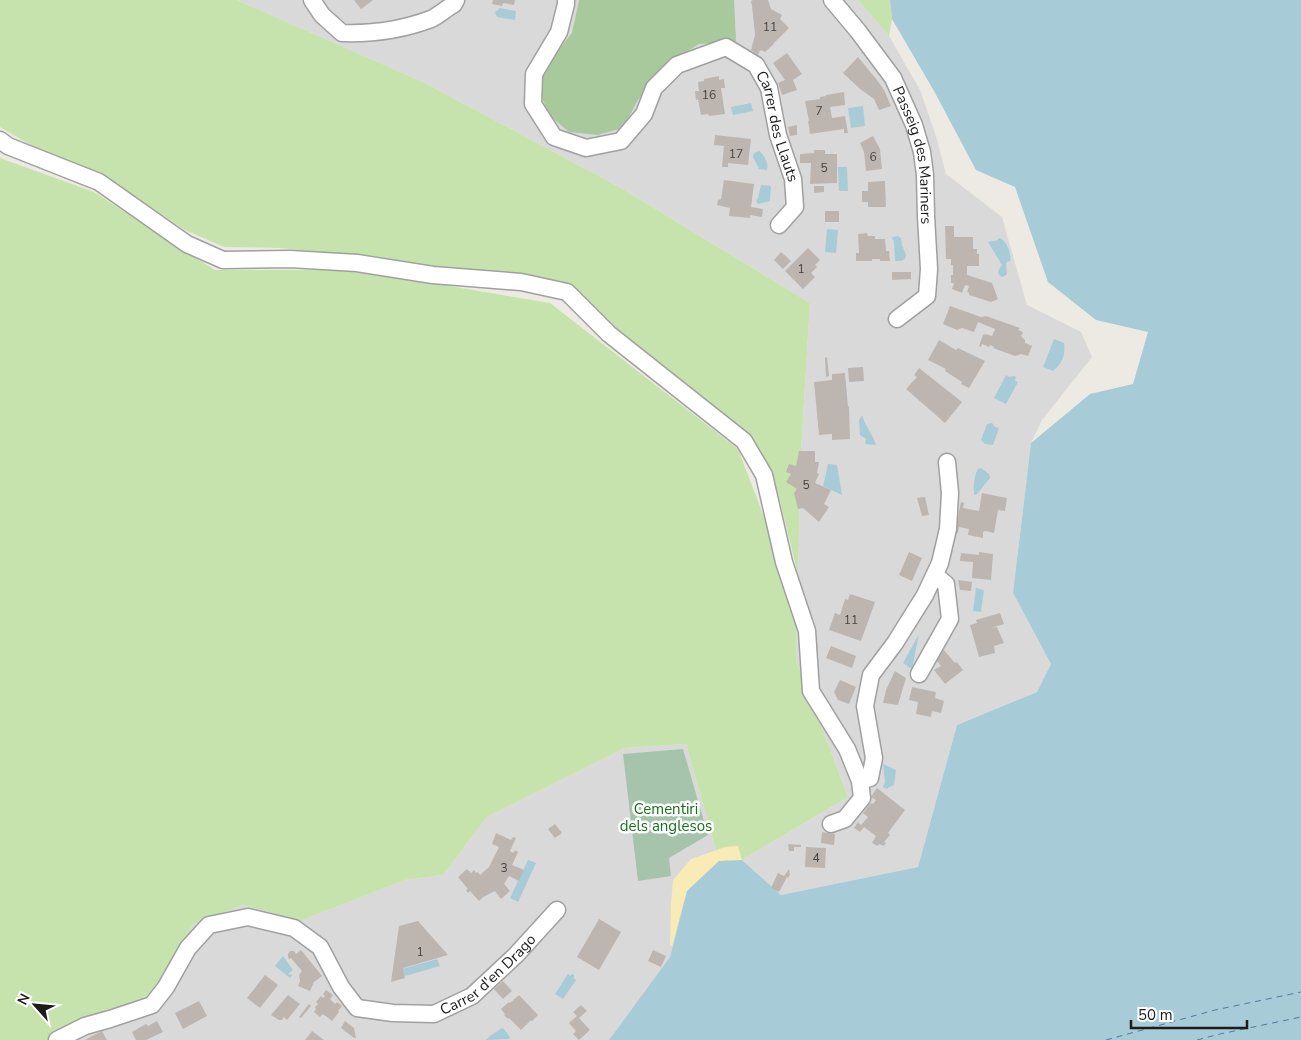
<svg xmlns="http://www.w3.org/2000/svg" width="1301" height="1040" viewBox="0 0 1301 1040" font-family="'Nunito Sans',sans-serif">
<rect width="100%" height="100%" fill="#edeae3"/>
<!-- residential -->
<path fill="#dad9d9" d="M237 0H858L889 36 920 90 936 136 946 174 1002 217 1027 305 1081 332 1092 357 1042 420 1031 443 1013 593 1051 664 1037 692 957 725 918 867 781 895 742 860 848 797 796 659 801 452 810 303 621 188 423 82Z
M686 744 719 861 687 891 670 957 609 1040H45L122 1011 156 989 192 925 243 905 300 921 405 880 443 875 487 817 625 748Z"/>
<!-- grass -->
<path fill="#c7e3ad" d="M0 0H237L423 82 621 188 810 303 801 452 798 574 773 474 748 437 610 324 568 283 430 266 359 256 280 248 224 247 185 230 124 189 41 151 0 127Z
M858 0H890L892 19 889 36Z
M0 158 94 192 215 270H355L550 303 738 449 797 603 796 659 848 797 742 860 719 861 686 744 625 748 487 817 443 875 405 880 300 921 243 905 192 925 156 989 122 1011 45 1040H0Z"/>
<!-- forest -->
<path fill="#a8c99b" d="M579 0H734L736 41 699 44 665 65 638 100 623 128 598 135 569 132 549 115 541 95 542 70 572 33Z"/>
<!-- sand -->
<path fill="#f8ebb6" d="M738 846 742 860 719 861 687 891 672 946 670 945 671 904 673 880 691 859 725 847Z"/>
<!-- cemetery -->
<path fill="#a6c4ab" d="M683 749 708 835 669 858 671 876 638 881 623 754Z"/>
<!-- water -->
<path fill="#a7cbd7" d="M890 0H1301V1040H609L670 957 687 891 719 861 742 860 781 895 918 867 957 725 1037 692 1051 664 1013 593 1031 443 1090 394 1133 384 1148 332 1096 320 1048 282 1015 187 976 170 934 91 892 19Z
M499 8 516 11 515 20 497 17 495 12 498 10Z
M751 103 753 111 733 115 731 107Z
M863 106 865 126 851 128 848 108Z
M759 151C764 154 769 164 767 170L759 169 753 157 754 153Z
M838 167H847L848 191H839Z
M761 185 771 186 770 201 758 204 756 201 758 198Z
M827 229 838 230 836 253 825 252Z
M898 236 901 238 902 245 906 255 905 259 902 261H895L894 241 892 239V237Z
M1000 238C1007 241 1012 255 1010 262L1008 261 1006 264 1007 274 1003 277 1000 276 998 273 999 269 1002 265 988 242 998 240V239Z
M1054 339 1064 343C1066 355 1062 364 1053 371L1043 367Z
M1006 375 1009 377 1014 376 1016 377 1015 381 1018 382 1006 404 994 398Z
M862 415C865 426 873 434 876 445L865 444 866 439 860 435 859 420Z
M992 423 995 427 999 428 993 445 985 444 981 440 987 424Z
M828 464 837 465 842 495 823 486Z
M981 468 989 474 990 478 977 494 975 495 974 494C973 486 974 476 978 469Z
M976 588 984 590 981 612 973 611Z
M919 634 912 669 903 663Z
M883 764 896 770 894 785 886 789 883 787 885 782Z
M528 860 536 863 518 902 510 898Z
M283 956 293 970 288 974 289 975 291 974 292 975 290 978 275 966Z
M437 959 440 966 405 976 402 969Z
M568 974 570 976 572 974 574 975V979L576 980 563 999 555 994Z
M502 1028 504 1029 510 1037 509 1039 486 1040 490 1036Z"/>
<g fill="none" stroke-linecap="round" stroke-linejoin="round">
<!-- ferry -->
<path stroke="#5279a3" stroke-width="1" stroke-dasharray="6 5" stroke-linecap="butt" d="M1106 1040 1215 1010 1301 992
M1197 1040 1220 1034 1301 1017"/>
</g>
<!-- building -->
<path fill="#bdb6b0" d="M354 0H373L361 9Z
M493 0H515L514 5 503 3 502 6 492 4Z
M753 0H768L771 9 782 15 780 19 789 28 773 44H774L765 52 760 50 758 55 751 50 755 35 752 6 751 1Z
M787 53 802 74 793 80 797 90 782 95 778 83 785 80 773 63Z
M858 57 877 80 884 90 891 106 879 110 874 99 859 88 843 73Z
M719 76V80L724 79 725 88H721L725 114 709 116 708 114 701 115 698 99 696 100 695 91H699L698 82 704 81V79Z
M844 92 845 105 830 107 832 118 845 116 848 133H844V129L810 134 808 121H809L805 101 820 99V97L826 96V95Z
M797 125V135L790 136 788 127Z
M715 135 751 139 748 165 728 163V167H722L724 146 714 145Z
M873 136 880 149 882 169 866 171 864 152 860 143Z
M814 150H825V154H837V183L810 184 811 163H800V154L814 153Z
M724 180 754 184 751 207 763 209 762 217 750 215V218L729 216 730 208 721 206 717 205 718 200 721 199Z
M885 181 886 207H868V202H862V191H868V182Z
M814 186H824V192L814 193Z
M825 211H839V222H825Z
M945 226H954V237H973V249H977V254H979V266H967V275L992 283 998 299 991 302 969 295V293L967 292 969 286 965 285 962 293 952 289 954 283H951V275H953V265H951V259H946Z
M867 233 868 236H875V239H885L886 251H889L890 261H880V259H872V261H856V253H859L858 234Z
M808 248 820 260 815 265 817 267 811 273 815 277 803 289 785 271Z
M781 252 791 261 783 269 774 260Z
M892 272H911V279L892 280Z
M950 306 981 317 986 316 1020 328 1018 330 1023 332 1021 336 1025 340V343L1032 346 1028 356 1021 354 1015 356 993 348 994 347 990 345 989 347 982 344 981 347 979 346 983 335 986 334 992 336 995 329 978 322 974 332 962 328 957 330 943 324Z
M939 340 956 350 958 348 985 361 969 388 961 384 962 382 945 371 946 369 928 360Z
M827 357 829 376 826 377 825 358Z
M863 367 864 381 849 382 848 368Z
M919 368 962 402 945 423 906 389 917 377 914 375Z
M845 373 848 407 849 406 850 439 832 440V434L819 435 814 382 832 380V374Z
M799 451H815V462H819L817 473 819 474 815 483 831 490 824 504 829 507 819 522 803 508 798 509 794 493 797 489 786 482 791 474 786 472 789 464 796 466Z
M982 493 1007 498 1005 511 998 510 994 533 985 531 983 532V538L968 535 969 529 959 527 958 533 955 532 961 502 964 503 963 508 979 511Z
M925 497 929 515 922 516 917 498Z
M909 552 922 558 912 581 899 575Z
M979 552 993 554 991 580 972 578 973 562 960 561 961 553 979 555Z
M958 580 972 582 971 591 960 590Z
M850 594 875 602 861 641 829 630 835 613 840 615 845 599 848 600Z
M1000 613 1004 624 991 628 997 627 1004 643 994 646 995 653 979 657 970 625 977 623 976 620Z
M831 646 856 656 852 668 826 658Z
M944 650 955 663 957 662 963 670 945 684 934 670 941 666 934 657Z
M895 671 906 678 898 705 883 703 886 690Z
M840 680 856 687 849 704 838 700 834 692Z
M912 687 936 692 935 698 944 701 941 713 932 711 931 717 916 714 918 702 909 700Z
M877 788 905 810 888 833 890 835 884 842 886 843 884 846 879 844 878 846 872 843 876 836 864 827 860 832 854 828 858 822 861 825 868 817 863 813 871 803 873 804 876 800 871 797Z
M631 803H637V806L639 807 638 810 637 809 638 815 633 816Z
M555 824 562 833 555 838 548 829Z
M822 832 835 834 834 845 821 843Z
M496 833 511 840 513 837 516 838 510 851 513 853 515 850 518 852 512 865 524 870 519 881 509 876 504 884 510 891 501 899 495 891 483 897 479 901 470 891 468 893 466 890 468 889 458 877 467 869 471 873 474 870 476 873 478 872 480 875 489 867 499 847 492 844Z
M788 844 801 845V847H794V851H789Z
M806 847 826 848 825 868 805 867Z
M789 869 790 875 788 878 787 877 779 892 771 888 778 873 784 876Z
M599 919 621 932 599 970 577 957Z
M418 921 448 955 403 968 405 978 391 982 399 926Z
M301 950 322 976 314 982 310 991 298 986 300 981 299 975 302 971 291 958 289 959 288 957V954L290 951H294L296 954Z
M653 950 666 956 661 967 648 961Z
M265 975 278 985 260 1008 247 998Z
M503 981 512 991 503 999 494 989Z
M326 990 333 995 330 999 335 1004 337 1002 342 1006 338 1011 339 1012 332 1021 326 1016H325L323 1014 320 1017 314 1012 316 1009 315 1007 318 1004 316 1002 321 996 323 998 325 996 323 994Z
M288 995 300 1004 287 1020 284 1017 282 1020H279L271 1015Z
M519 995 538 1015 532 1021 531 1020 521 1030 509 1018 508 1019 504 1015 505 1014 501 1009 509 1002 510 1003Z
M199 1001 207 1016 183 1029 175 1013Z
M309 1004 311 1006 301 1018 299 1017Z
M581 1005 587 1011 579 1018 590 1030 579 1040 573 1034 576 1031 569 1023 577 1016 573 1012Z
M157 1021 163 1032 146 1040H136L132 1032 146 1024 148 1026Z
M345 1021 354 1028 356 1038H354L341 1028Z
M102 1031 107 1040H85L92 1036Z
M312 1031 324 1040H305Z"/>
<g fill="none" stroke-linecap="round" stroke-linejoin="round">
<defs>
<g id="street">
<path d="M312 0 322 15 342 33C372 34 402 30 431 19 439 15 447 8 454 4L456 0"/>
<path id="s1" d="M566 0V4L559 32 534 74 533 104 554 137 586 148 621 141 644 114 654 88 677 65 726 47 756 65 769 88 778 135 793 179 795 207 779 225"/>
<path id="s2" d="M832 0 858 31 893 78 914 125 922 152 925 175 926 216 929 269 927 296 897 319"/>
<path d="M0 140 8 146 99 182 187 244 223 260 290 259 357 263 433 275 521 282 567 292 609 334 744 441 764 475 784 562 807 631 811 691 847 749 860 781 862 798 845 819 831 824"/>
<path d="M919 674 950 619 946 584 935 575"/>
<path d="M860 781 870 778 874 758 865 706 871 675 895 643 925 595 940 563 948 529 950 493 947 462"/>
<path id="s3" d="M57 1040 85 1026 110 1019 152 1005 166 987 188 948 209 925 248 917 294 928 320 947 341 987 357 1008 393 1013 434 1014 472 996 516 955 557 910"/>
</g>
</defs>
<!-- street casing -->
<use href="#street" stroke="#a0a0a0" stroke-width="19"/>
<!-- street -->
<use href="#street" stroke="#fff" stroke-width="16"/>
</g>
<g text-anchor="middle" stroke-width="5" stroke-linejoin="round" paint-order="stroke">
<!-- number labels -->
<g font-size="12" fill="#444241">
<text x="770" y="31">11</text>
<text x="709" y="99">16</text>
<text x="819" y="115">7</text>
<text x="736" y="158">17</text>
<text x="873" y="161">6</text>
<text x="824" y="172">5</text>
<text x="801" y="273">1</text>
<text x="806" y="489">5</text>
<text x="851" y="624">11</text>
<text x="816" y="862">4</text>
<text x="504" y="872">3</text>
<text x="420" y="956">1</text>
</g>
<!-- street labels -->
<g font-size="15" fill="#1c1c1c" stroke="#fff">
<text dy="5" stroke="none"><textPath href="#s1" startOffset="469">Carrer des Llauts</textPath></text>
<text dy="5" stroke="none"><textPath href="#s2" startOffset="180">Passeig des Mariners</textPath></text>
<text dy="5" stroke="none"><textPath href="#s3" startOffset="536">Carrer d'en Drago</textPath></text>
</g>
<!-- park labels -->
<g font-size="15" fill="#15701d" stroke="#fff">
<text x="666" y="814">Cementiri<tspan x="666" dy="17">dels anglesos</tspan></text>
</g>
</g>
<!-- north arrow -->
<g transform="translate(35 1005) rotate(297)" stroke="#ffffff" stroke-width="4" paint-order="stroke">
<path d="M0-4L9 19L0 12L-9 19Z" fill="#1c1c1c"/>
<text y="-8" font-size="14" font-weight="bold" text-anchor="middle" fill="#1c1c1c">N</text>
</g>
<!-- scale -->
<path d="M1131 1020v8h116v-8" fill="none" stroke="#1c1c1c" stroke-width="2.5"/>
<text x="1138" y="1020" font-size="15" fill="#1c1c1c" stroke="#ffffff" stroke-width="4" paint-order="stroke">50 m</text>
</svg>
